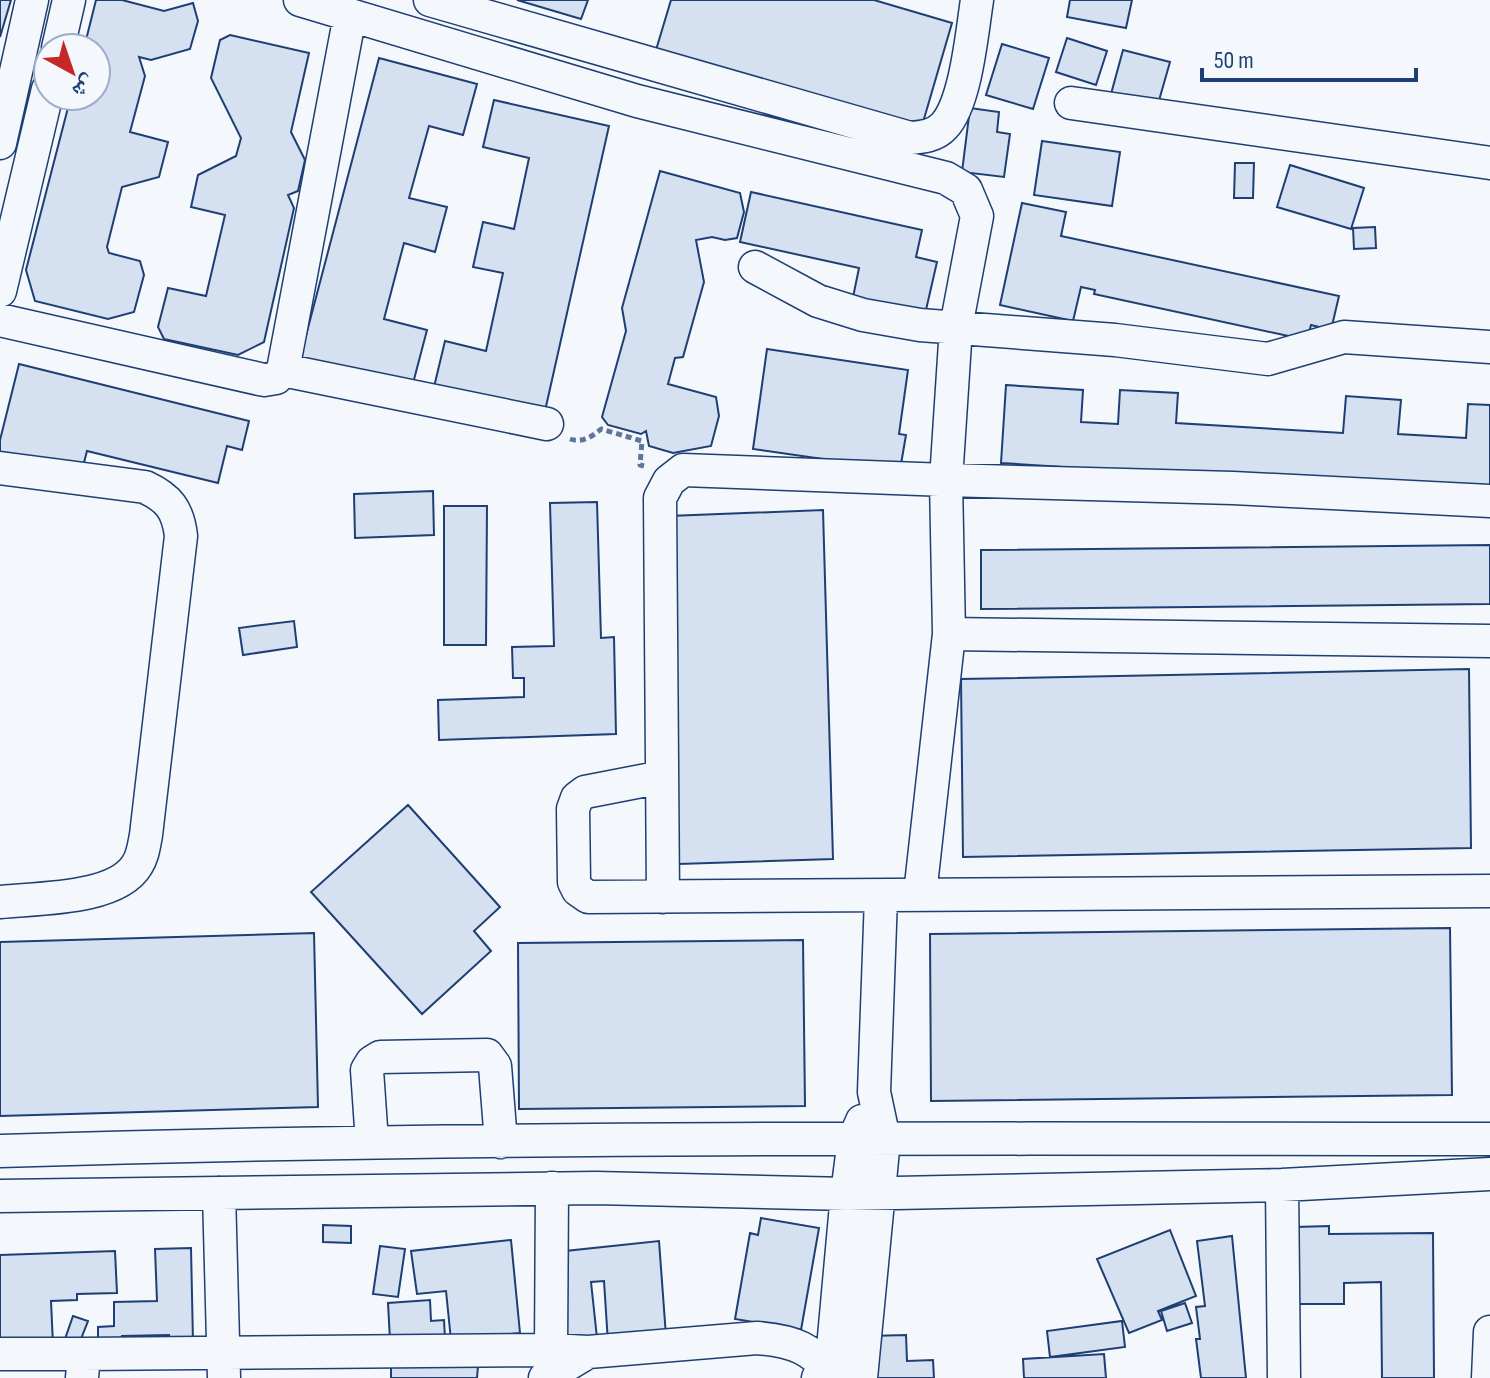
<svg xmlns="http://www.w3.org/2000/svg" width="1490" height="1378" viewBox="0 0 1490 1378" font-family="'Sofia Sans Condensed','Noto Naskh Arabic',sans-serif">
<rect width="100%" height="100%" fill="#f4f7fb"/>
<!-- building -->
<path fill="#d5e0f0" stroke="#1d3f73" stroke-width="2" d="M0 0H11L0 37Z
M96 0H122L164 11 193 3 198 21 190 49 151 60 139 57 145 76 130 132 168 142 159 177 122 187 107 247 109 253 140 261 144 275 134 312 108 319 35 301 26 270 71 96H96V48H84Z
M517 0H588L581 19Z
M671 0H874L952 23 919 136 653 60Z
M1070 0H1132L1126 28 1067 17Z
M230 35 309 53 291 132 305 160 298 191 288 195 294 208 264 342 238 355 164 339 158 327 168 288 206 296 225 215 191 207 198 175 236 156 241 138 211 78 220 40Z
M1067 38 1107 51 1096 85 1056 72Z
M1002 44 1049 58 1033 109 986 95Z
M1123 50 1170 62 1154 118 1108 105Z
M379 58 477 84 463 135 429 126 409 198 447 207 435 252 404 243 384 319 427 330 411 391 299 362Z
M494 100 609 126 545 411 434 387 445 341 486 351 503 273 473 267 483 222 514 229 529 158 483 147Z
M970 108 999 112 997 132 1010 134 1004 177 962 172Z
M1042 141 1120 152 1112 206 1034 195Z
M1235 163H1254L1253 198H1234Z
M1290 165 1364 188 1351 229 1277 207Z
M660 171 740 193 744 212 737 238 725 240 712 237 696 240 704 282 683 357 675 358 668 384 716 397 719 416 711 446 673 453 649 446 646 431 641 434 608 425 602 417 626 331 622 308Z
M751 192 922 230 916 257 937 262 923 323 851 307 859 268 740 242Z
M1022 203 1066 212 1061 236 1339 296 1331 330 1311 325 1307 340 1094 294 1095 290 1081 287 1073 321 1000 305Z
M1375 227 1376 248 1354 249 1353 228Z
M767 349 908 370 899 434 906 435 900 470 753 449Z
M19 364 249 421 242 450 227 446 218 483 87 451 80 478 0 458V440Z
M1006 385 1083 390 1081 422 1118 424 1120 390 1178 393 1176 423 1343 433 1346 396 1401 400 1398 434 1466 438 1468 404 1490 405V494L1001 463Z
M433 491 434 535 355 538 354 494Z
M597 502 601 638 614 637 616 734 439 740 438 700 524 697V678H513L512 647 554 646 550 503Z
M444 506H487L486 645H444Z
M823 510 833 859 679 864 669 516Z
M1490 545V604L981 609V550Z
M294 621 297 647 243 655 239 628Z
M1469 669 1471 848 963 857 961 679Z
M408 805 500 907 474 931 491 951 422 1014 311 892Z
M1450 928 1452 1095 931 1101 930 934Z
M314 933 318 1107 0 1116V942Z
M803 940 805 1106 519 1109 518 943Z
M761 1218 819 1228 801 1330 735 1319 750 1233 758 1235Z
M323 1225 351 1226V1243L323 1242Z
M1329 1226V1234L1433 1233 1434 1378H1382L1381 1282 1344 1283V1304H1297L1296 1227Z
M1170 1230 1196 1296 1158 1311 1162 1320 1129 1333 1097 1259Z
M1232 1236 1246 1378H1201L1196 1339H1200L1196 1307 1205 1306 1197 1241Z
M511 1240 520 1333 451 1340 446 1291 417 1294 411 1251Z
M659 1241 666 1336 608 1343 604 1281 591 1282 597 1338 566 1341 556 1252Z
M380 1246 405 1249 398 1297 373 1294Z
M191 1248 193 1342 169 1343V1335L122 1336V1343L98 1344V1327L114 1326V1302L157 1301 155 1249Z
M115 1251 117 1293 77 1294V1300L51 1301 53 1345 0 1347V1255Z
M430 1300 431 1321 444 1320 445 1339 390 1340 388 1303Z
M1185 1303 1192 1323 1167 1331 1161 1311Z
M73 1316 88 1321 79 1344 65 1339Z
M1122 1321 1125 1347 1050 1357 1047 1331Z
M906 1335 907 1361 933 1360 934 1378H870L869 1336Z
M1104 1354 1106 1378H1024L1023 1359Z
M391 1363 478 1366 477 1378H391Z"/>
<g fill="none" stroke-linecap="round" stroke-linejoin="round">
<defs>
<path id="minor" d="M300 0 637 101 946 178 966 190 977 216 956 327 946 480 683 470 669 481 660 498 663 897
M430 0 910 138C922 137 935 136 944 126 966 103 972 32 977 0
M58 48 69 0
M1071 103 1490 163
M0 143 32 0
M755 267 818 301 863 315 920 325 1115 340 1268 359 1344 337 1490 347
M0 291 48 89
M0 320 264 380 276 378 283 370 547 424
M283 370 350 15
M0 468 145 487C169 498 178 510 181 536L146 835C144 845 143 856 137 865 116 900 37 898 0 902
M949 634 1490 641
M662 777 585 792 577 798 573 809 574 882 578 890 588 897 1490 891
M920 894 949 634 946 480 1233 488 1490 501
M372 1142 367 1070 372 1062 380 1057 487 1055 495 1066 501 1142
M0 1151C496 1135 993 1139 1490 1139
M1282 1185 1284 1378
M219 1193 224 1378
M0 1196 596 1188 847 1194 1282 1185 1490 1174
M551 1350 552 1188
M0 1354H84L82 1378
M84 1354 551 1350 588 1352 757 1338C794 1341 812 1348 836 1378
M545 1378 588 1352
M818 1378 829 1369 832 1359 847 1194 854 1139 862 1121
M861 1378 884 1139 874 1092 881 897
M1488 1378 1490 1332"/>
</defs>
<!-- minor casing -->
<use href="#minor" stroke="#1d3f73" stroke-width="35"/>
<!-- path -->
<path stroke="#5e769c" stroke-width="5" stroke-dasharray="6 4" stroke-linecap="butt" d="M570 439C582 443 592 437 601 429L642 441 640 465 644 466"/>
<!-- minor -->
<use href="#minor" stroke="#f4f7fb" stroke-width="32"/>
</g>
<!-- north arrow -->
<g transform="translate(72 72) rotate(140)"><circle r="38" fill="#f4f7fb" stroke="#9eadc5" stroke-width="2"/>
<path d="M0-6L14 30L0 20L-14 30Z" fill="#c62828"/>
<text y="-12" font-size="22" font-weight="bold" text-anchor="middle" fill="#1d3f73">ش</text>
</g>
<!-- scale -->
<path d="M1202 68v12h214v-12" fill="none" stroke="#1d3f73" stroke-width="4"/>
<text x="1214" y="68" font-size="24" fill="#1d3f73" stroke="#f4f7fb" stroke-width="6" paint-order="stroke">50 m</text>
</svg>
